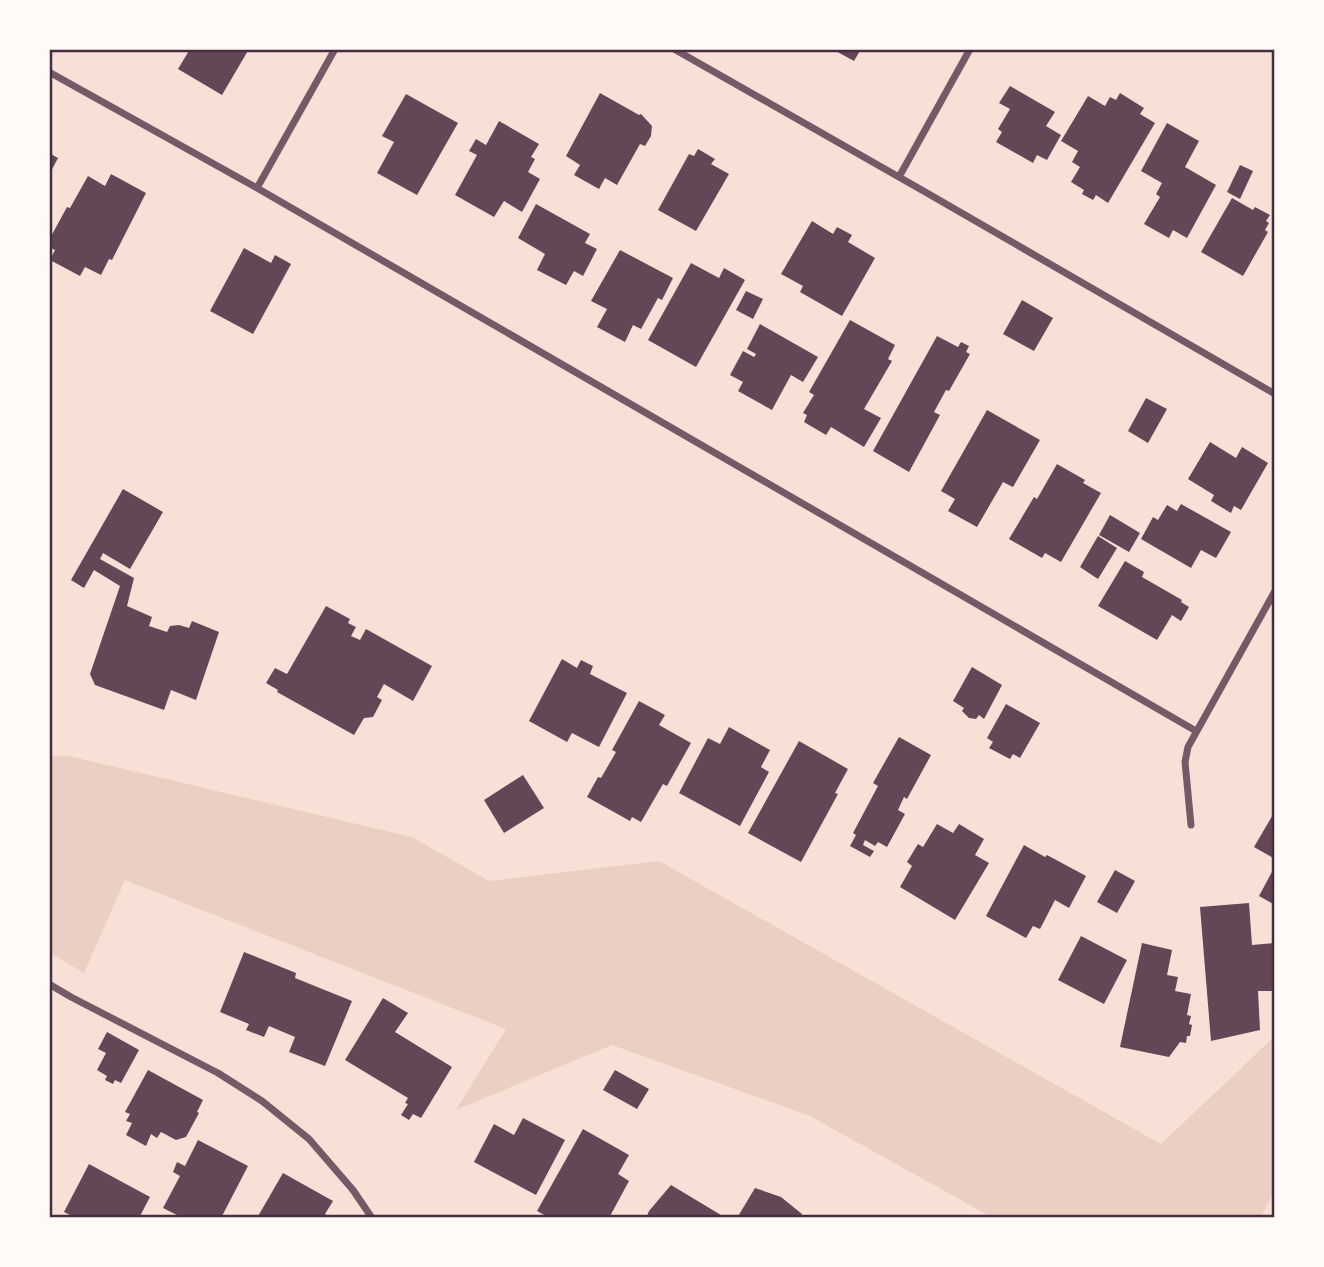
<svg xmlns="http://www.w3.org/2000/svg" width="1324" height="1267" viewBox="0 0 1324 1267" font-family="'Public Sans',sans-serif">
<rect width="100%" height="100%" fill="#f7e1d7"/>
<!-- green -->
<path fill="#ebcfc5" d="M49 756H69L412 837 489 881 659 861 1161 1144 1275 1036V1190L1260 1218H993L810 1116 612 1045 456 1110 506 1029 125 880 84 973 49 952Z"/>
<!-- building -->
<path fill="#644757" d="M190 49H249L222 95 178 69Z
M832 49H861L854 61Z
M1010 86 1055 112 1046 126 1061 135 1047 160 1037 155 1033 163 996 142 1002 132 998 129 1010 109 999 103Z
M600 93 639 115 641 114 652 126 651 136 645 146 640 144 617 185 605 178 599 189 574 175 580 165 566 156Z
M1120 93 1144 108 1140 114 1155 123 1108 203 1096 195 1093 200 1082 194 1084 190 1071 182 1080 167 1072 162 1078 151 1061 141 1088 96 1105 106 1110 97 1116 100Z
M406 94 458 123 417 195 377 173 394 142 382 136Z
M499 121 539 144 531 157 535 159 528 172 540 179 522 212 504 201 494 217 455 195 477 155 469 151 476 139 486 145Z
M1167 123 1199 141 1185 167 1216 185 1187 238 1173 230 1169 238 1144 224 1160 197 1156 194 1162 183 1141 171Z
M698 149 715 159 711 164 729 174 696 231 658 210 689 154 694 156Z
M49 153 58 158 49 175Z
M1240 165 1253 171 1240 199 1227 192Z
M111 174 146 193 112 260 109 259 101 275 85 267 80 276 50 260 55 250 49 247V240L67 207 70 208 88 176 105 186Z
M1232 198 1253 210 1255 207 1270 215 1266 221 1269 223 1265 230 1268 232 1243 276 1201 252Z
M536 204 590 234 585 243 597 249 583 276 574 271 566 285 537 270 545 254 518 238Z
M812 221 833 234 837 227 852 235 848 242 875 258 842 316 800 292 803 286 781 274Z
M244 248 271 263 275 255 291 264 253 334 210 311Z
M620 250 673 278 662 300 658 298 641 329 633 325 625 342 597 327 607 309 591 301Z
M691 263 719 278 724 268 745 280 696 367 648 340Z
M746 291 763 299 753 319 736 310Z
M1022 300 1053 318 1034 351 1003 334Z
M850 320 895 345 888 359 892 361 864 409 881 418 864 447 831 427 826 435 804 422 807 415 803 413 814 395 809 392Z
M760 324 818 357 803 382 791 375 772 410 738 391 743 382 730 375 743 351 754 357 756 354 747 349Z
M937 336 958 347 961 342 969 346 966 352 970 354 949 391 946 390 934 412 940 415 909 472 873 451Z
M1146 398 1167 409 1148 443 1128 431Z
M987 410 1040 440 1013 487 1003 482 977 527 948 511 955 499 941 491Z
M1210 442 1236 458 1242 447 1268 463 1241 510 1234 506 1231 513 1211 501 1214 495 1188 479Z
M1057 464 1085 480 1083 483 1101 493 1061 562 1045 553 1042 558 1009 539 1034 497 1037 499Z
M123 489 163 512 130 569 103 553 100 559 134 578 127 606 152 617 149 626 167 632 170 626 179 625 189 628 192 621 219 632 196 700 171 690 164 710 95 685 90 674 120 586 94 570 84 588 71 580Z
M1181 504 1231 532 1216 558 1201 550 1191 568 1141 539 1153 517 1158 520 1167 505 1177 511Z
M1110 515 1140 533 1129 552 1099 535Z
M1098 536 1117 548 1098 579 1080 567Z
M1125 561 1144 572 1142 577 1182 600 1181 602 1189 607 1181 621 1172 615 1157 640 1098 606Z
M326 606 350 619 348 623 356 627 351 636 360 640 366 629 432 666 413 701 384 684 377 697 382 700 373 717 364 718 354 735 277 692 278 690 266 683 275 668 287 674Z
M562 659 577 668 581 660 593 666 590 674 627 693 599 747 572 733 567 742 529 721Z
M972 667 1002 685 984 719 979 715 976 719 969 718 962 711 964 708 953 701Z
M639 701 665 715 659 725 691 743 667 786 663 784 641 822 632 817 630 821 587 797 598 777 601 778 616 752 612 750Z
M1006 704 1040 723 1020 758 1013 754 1010 759 989 748 993 742 987 738Z
M729 727 770 750 761 767 769 772 740 826 679 793 708 738 720 744Z
M899 737 931 755 907 799 904 797 898 810 905 814 887 847 878 842 875 846 865 840 863 845 874 851 870 857 850 846 856 835 853 833 878 786 873 783Z
M799 741 848 769 835 793 838 794 801 862 748 833Z
M523 775 544 808 504 833 484 800Z
M1275 811V859L1254 847Z
M937 824 953 833 959 824 984 839 975 855 989 863 955 920 900 887 912 866 907 862 918 844 923 847Z
M1024 845 1045 857 1047 855 1086 876 1069 908 1055 900 1040 929 1033 926 1026 938 986 916Z
M1275 866V905L1259 896Z
M1115 870 1135 881 1117 913 1097 902Z
M1249 903 1252 945 1275 943V991H1258L1260 1030 1211 1041 1200 907Z
M1081 936 1127 960 1104 1004 1058 980Z
M1142 943 1172 950 1167 975 1178 977 1175 991 1191 994 1187 1015 1191 1016 1189 1024 1192 1025 1190 1036H1187L1186 1043 1180 1042 1169 1057 1120 1047Z
M244 952 296 973 295 978 352 1001 325 1066 289 1052 295 1037 269 1026 264 1037 246 1030 249 1024 220 1012Z
M383 998 408 1013 395 1032 452 1067 421 1118 413 1114 409 1120 401 1115 408 1104 405 1103 408 1098 345 1060Z
M107 1032 139 1050 121 1083 115 1080 113 1084 105 1080 107 1076 97 1070 106 1053 98 1049Z
M148 1070 203 1100 197 1112 199 1113 186 1137 176 1140 161 1132 157 1138 151 1134 146 1146 126 1135 132 1123 126 1121 130 1114 125 1112Z
M615 1070 649 1089 637 1109 603 1090Z
M523 1118 565 1140 536 1195 474 1162 494 1124 514 1135Z
M583 1129 629 1155 618 1174 629 1181 609 1218H568L565 1216 564 1218H550L537 1211Z
M198 1140 248 1166 221 1218H183L163 1208 180 1176 173 1172 177 1162 185 1166Z
M89 1164 150 1197 139 1218H76L64 1212Z
M283 1173 333 1201 325 1214 331 1218H257Z
M671 1185 726 1218H646L649 1211Z
M755 1188 781 1197 802 1214 800 1218H737Z"/>
<g fill="none" stroke-linecap="round" stroke-linejoin="round">
<!-- minor -->
<path stroke="#755966" stroke-width="7" d="M674 49 927 193 1275 394
M49 72 257 188 1196 731
M899 177 970 49
M257 188 335 49
M1191 825 1185 762 1188 747 1275 591
M49 984 71 997 218 1073 262 1101 309 1139 353 1190 372 1218"/>
</g>
<!-- border -->
<rect width="1324" height="1267" fill="none" stroke="#fffaf5" stroke-width="102"/>
<rect x="51" y="51" width="1222" height="1165" fill="none" stroke="#4a2c40" stroke-width="2.5"/>
</svg>
